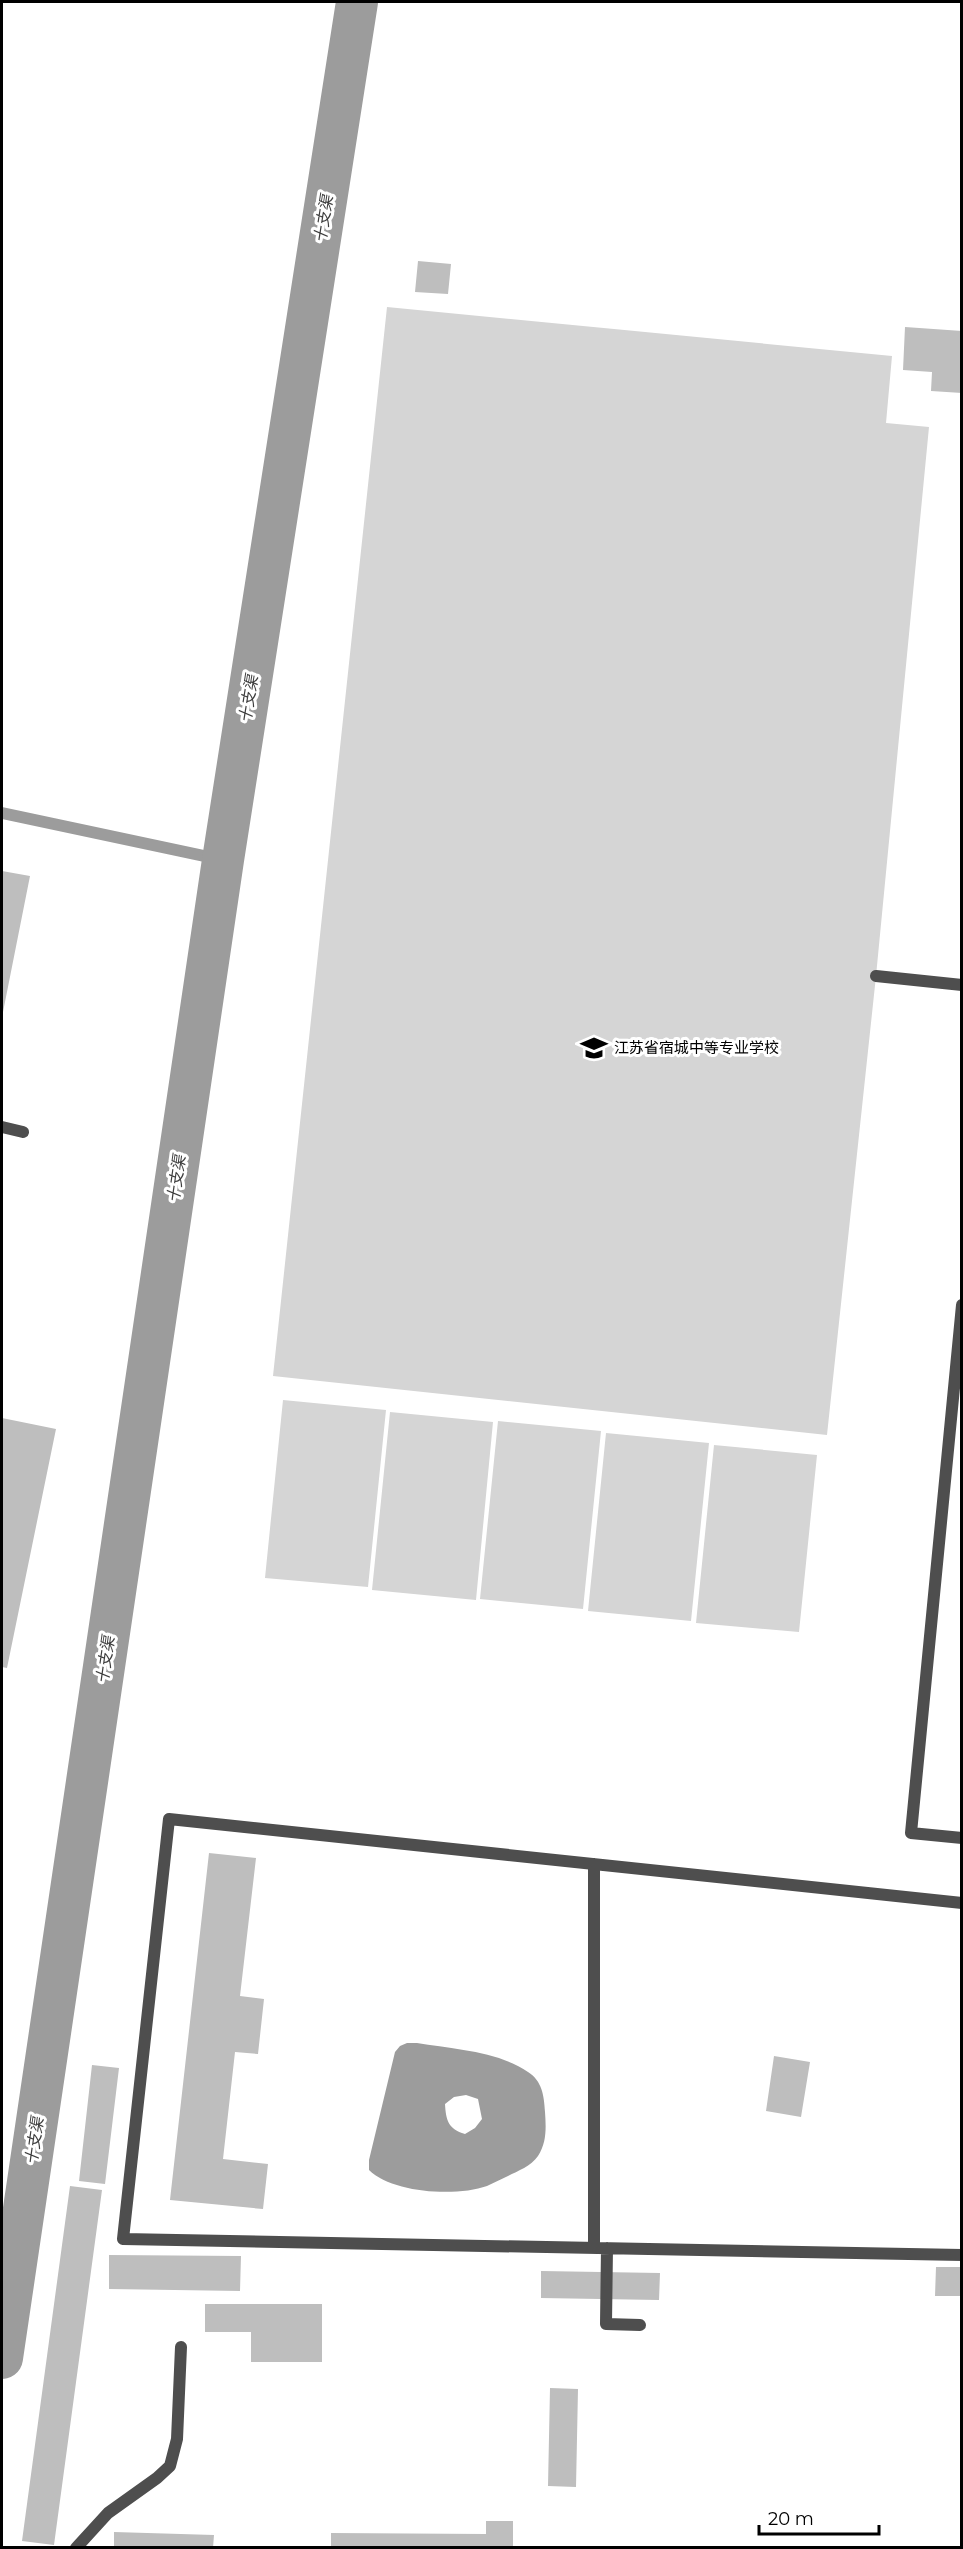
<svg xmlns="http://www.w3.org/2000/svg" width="963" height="2549" viewBox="0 0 963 2549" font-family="Montserrat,'Noto Sans SC',sans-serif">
<rect width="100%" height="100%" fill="#fff"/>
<!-- green -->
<path fill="#d5d5d5" d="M387 307 892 356 886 423 929 427 876 976 827 1435 273 1376Z
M283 1400 386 1410 368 1587 265 1578Z
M390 1412 493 1422 476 1600 372 1590Z
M498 1421 601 1431 583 1609 480 1599Z
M606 1433 709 1443 691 1621 588 1611Z
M714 1445 817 1455 799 1632 696 1623Z"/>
<!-- water -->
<path fill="#9c9c9c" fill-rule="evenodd" d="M407 2043H417C452 2049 498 2051 528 2072 542 2081 544 2095 545 2112 546 2127 547 2142 538 2156 531 2166 518 2171 508 2176 501 2179 494 2183 487 2186 456 2197 392 2193 369 2170V2160L395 2052 400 2046ZM466 2095 478 2099 482 2119 475 2128 465 2134C448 2129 446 2120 445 2104L454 2097Z"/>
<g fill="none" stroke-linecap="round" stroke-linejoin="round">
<!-- stream -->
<path stroke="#9c9c9c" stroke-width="12" d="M2 813 223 860"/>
<!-- canal -->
<path stroke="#9c9c9c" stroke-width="42" d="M2 2358 223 860 357 2"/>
</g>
<!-- building -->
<path fill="#bebebe" d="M418 261 451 264 448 294 415 292Z
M905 327 962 331V393L931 391 932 372 903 370Z
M2 871 30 876 3 1012H2Z
M2 1418 56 1429 7 1668 2 1667Z
M209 1853 256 1858 240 1996 264 1999 258 2054 235 2052 223 2159 268 2164 263 2209 170 2200Z
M774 2056 810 2062 801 2117 766 2111Z
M92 2065 119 2068 105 2184 79 2181Z
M70 2186 102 2190 54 2545 22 2541Z
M109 2255 241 2256 240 2291 109 2289Z
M936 2267H962V2296H935Z
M541 2271 660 2273 659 2300 541 2298Z
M205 2304H322V2362H251V2332H205Z
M550 2388 578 2389 576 2487 548 2486Z
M486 2521H513V2548H331V2533L486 2534Z
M114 2532 214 2535 213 2548H114Z"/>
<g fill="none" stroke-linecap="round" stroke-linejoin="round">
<!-- service -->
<path stroke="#4e4e4e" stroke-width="12" d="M876 976 962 985
M2 1127 23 1132
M962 1305 911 1833 962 1838
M962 1903 169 1819 123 2239 962 2255
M594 2248V1864
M607 2248 606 2324 640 2325
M76 2548 108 2513 157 2478 170 2466 177 2439 181 2347"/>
</g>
<!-- icons -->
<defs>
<symbol id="school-bare" viewBox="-9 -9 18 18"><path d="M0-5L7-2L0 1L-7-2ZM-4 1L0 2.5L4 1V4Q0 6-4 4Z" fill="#000" stroke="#fff" stroke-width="2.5" paint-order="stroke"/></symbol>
</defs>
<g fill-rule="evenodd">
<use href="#school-bare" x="575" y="1029" width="38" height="38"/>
</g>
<g text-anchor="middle" stroke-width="6" stroke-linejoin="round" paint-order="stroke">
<!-- poi labels -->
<g font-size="15" fill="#000" stroke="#fff" text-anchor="start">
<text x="614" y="1053">江苏省宿城中等专业学校</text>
</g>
<!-- water labels -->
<g font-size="16" font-style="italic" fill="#3d3d3d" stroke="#fff">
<text transform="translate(323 219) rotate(-81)" y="6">十支渠</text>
<text transform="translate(248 699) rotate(-81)" y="6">十支渠</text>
<text transform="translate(176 1179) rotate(-82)" y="6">十支渠</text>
<text transform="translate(105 1660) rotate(-82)" y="6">十支渠</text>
<text transform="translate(34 2141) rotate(-82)" y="6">十支渠</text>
</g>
</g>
<!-- border -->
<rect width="963" height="2549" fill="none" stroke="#000000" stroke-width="6"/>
<!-- scale -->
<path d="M759 2525v9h120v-9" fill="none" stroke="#000000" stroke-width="3"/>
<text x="768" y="2525" font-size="18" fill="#000000" stroke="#ffffff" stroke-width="4.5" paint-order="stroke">20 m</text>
</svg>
